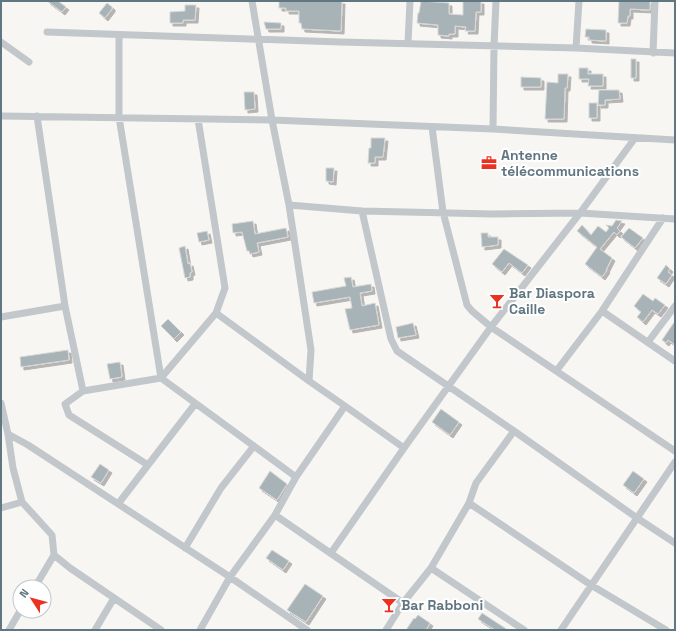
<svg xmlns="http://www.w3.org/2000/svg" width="676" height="631" viewBox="0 0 676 631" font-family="'Space Grotesk',sans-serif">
<defs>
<filter id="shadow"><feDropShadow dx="3" dy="3" stdDeviation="0" flood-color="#0004"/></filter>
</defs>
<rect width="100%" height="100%" fill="#f7f6f3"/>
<!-- building -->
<path fill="#a8b3b7" stroke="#d8d8d6" filter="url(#shadow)" d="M47 1H58L66 7 62 12Z
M279 1H342L341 31 302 29 301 23H299V11H286V8H279Z
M421 1 449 3V14L463 15V1H481V12H476L475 31H465L466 27 455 26V34H449V36L438 35V25L417 23 418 13H419Z
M619 1H650V10L630 9V16H628L627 23H618Z
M107 3 112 7V9L105 18 99 13Z
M185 5H196L195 20H183V23H170V12L185 11Z
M264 22 281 23V29H266Z
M586 29 606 30V41L589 40V37H585Z
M631 59H636V78H631Z
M579 68H588V74H603V86H588L589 79H579Z
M558 74H568L567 88H565L564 119H545L547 82 558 83Z
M521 77 541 78V87H521Z
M599 90H619L620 99 605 100V105H598Z
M244 92H254L255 109 245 110Z
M589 103H597V118H589Z
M371 138H385L383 157H375V163H368L369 148H371Z
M326 168H334L333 182 326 181Z
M616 220 622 221 617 228 620 231 617 235 614 232 600 249 612 258 606 270H607L602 277 585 264 597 247 577 231 582 225 591 235 598 226 606 232 609 228 606 225 612 226Z
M253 221 255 234 286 228 288 237 257 243 259 252 250 254 249 251H247L242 232 233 233 232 224Z
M629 228 643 238 635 248 621 237Z
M207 231 209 240 199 242 197 233Z
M481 233H488V237H498V245L482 247Z
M185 246 188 264 190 263 192 272 190 273V277L185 278 179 248Z
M504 249 528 265 522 273 509 263 502 272 492 264Z
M666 265 670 269 668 272 672 275 666 284 657 278Z
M351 277 353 287 371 284 372 291 360 293 362 306 375 303 379 325 350 330 345 309 352 308 350 297 314 303 312 292 346 286 344 278Z
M643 294 653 301 655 298 665 305 658 314 652 310 643 322 637 317 641 312 634 306Z
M168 319 181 332 174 339 161 326Z
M675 321V345L668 340 666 343 662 340Z
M413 323 416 335 398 338 396 327Z
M68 350 69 360 21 367 20 357Z
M120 362 122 377 110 379 107 364Z
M441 409 459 422 450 435 432 422Z
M100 464 109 470 101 483 91 477Z
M270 471 287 484 277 500 259 488Z
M633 471 644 479 634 493 623 485Z
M272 550 289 561 283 570 266 558Z
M305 584 323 596 306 622 287 610Z
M482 613 508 630H495L478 619Z
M418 615 430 623 426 630H406L414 618 415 619Z"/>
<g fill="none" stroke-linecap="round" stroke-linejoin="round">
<!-- street -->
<path stroke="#c1c7ca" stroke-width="7" d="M47 32 340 42 576 48 675 53
M119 35V117L161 378 296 477
M1 42 29 62
M408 43 410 1
M576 48 579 1
M653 53 655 1
M1 116 272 120 493 129 675 140
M37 116 65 306 83 391
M432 127 443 212 467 305 472 311 491 327 675 451
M493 129 494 46 496 1
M289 205 362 211 493 214 580 213 675 219
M362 211 391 339 397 351 514 431 637 518 675 543
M602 311 675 361
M216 313 309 381
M1 317 65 306
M648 342 675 306
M557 370 602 311 663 218
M1 403 8 434 13 468 22 502 52 535 54 555 35 587
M345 406 404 448
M8 434 28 445 230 577 307 630
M148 465 69 415 65 404 83 391 161 378 216 313 225 288 198 119
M469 503 591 585 666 630
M118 504 195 404
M1 508 22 502
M275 515 403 603
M185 548 221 488 254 446
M331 553 404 448 491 327 580 213 635 138
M54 555 70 568 161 630
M431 568 524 630
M9 630 20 611
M95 630 114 598
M200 630 230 577 275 515 296 477 345 406 309 381 311 350 289 205 272 120 252 1
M386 630 403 603 431 568 469 503 476 483 514 431
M561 630 675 462"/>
</g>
<!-- icons -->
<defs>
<symbol id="office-bare" viewBox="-9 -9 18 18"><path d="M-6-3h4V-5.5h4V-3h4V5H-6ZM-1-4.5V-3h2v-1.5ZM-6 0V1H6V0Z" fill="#eb311f" stroke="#fff" stroke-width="2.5" paint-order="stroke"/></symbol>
<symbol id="bar-bare" viewBox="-9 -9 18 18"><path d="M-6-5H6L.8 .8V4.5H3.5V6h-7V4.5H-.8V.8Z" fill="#eb311f" stroke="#fff" stroke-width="2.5" paint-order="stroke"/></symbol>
</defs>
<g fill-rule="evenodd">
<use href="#office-bare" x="478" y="152" width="22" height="22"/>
<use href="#bar-bare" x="486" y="290" width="22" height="22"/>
<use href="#bar-bare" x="378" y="594" width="22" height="22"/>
</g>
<g text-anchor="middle" stroke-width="4" stroke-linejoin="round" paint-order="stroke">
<!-- poi labels -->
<g font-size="14" font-weight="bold" fill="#607680" stroke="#fff" text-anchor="start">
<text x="501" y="160">Antenne<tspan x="501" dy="16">télécommunications</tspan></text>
<text x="509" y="298">Bar Diaspora<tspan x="509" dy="16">Caille</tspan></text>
<text x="401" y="610">Bar Rabboni</text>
</g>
</g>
<!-- border -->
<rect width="676" height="631" fill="none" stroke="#607680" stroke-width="4"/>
<!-- north arrow -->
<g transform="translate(32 599) rotate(306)"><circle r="19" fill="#ffffff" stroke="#bfc8cc"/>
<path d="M0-3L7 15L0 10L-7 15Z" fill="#eb311f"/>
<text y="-6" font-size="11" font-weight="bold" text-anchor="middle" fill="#607680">N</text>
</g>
</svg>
